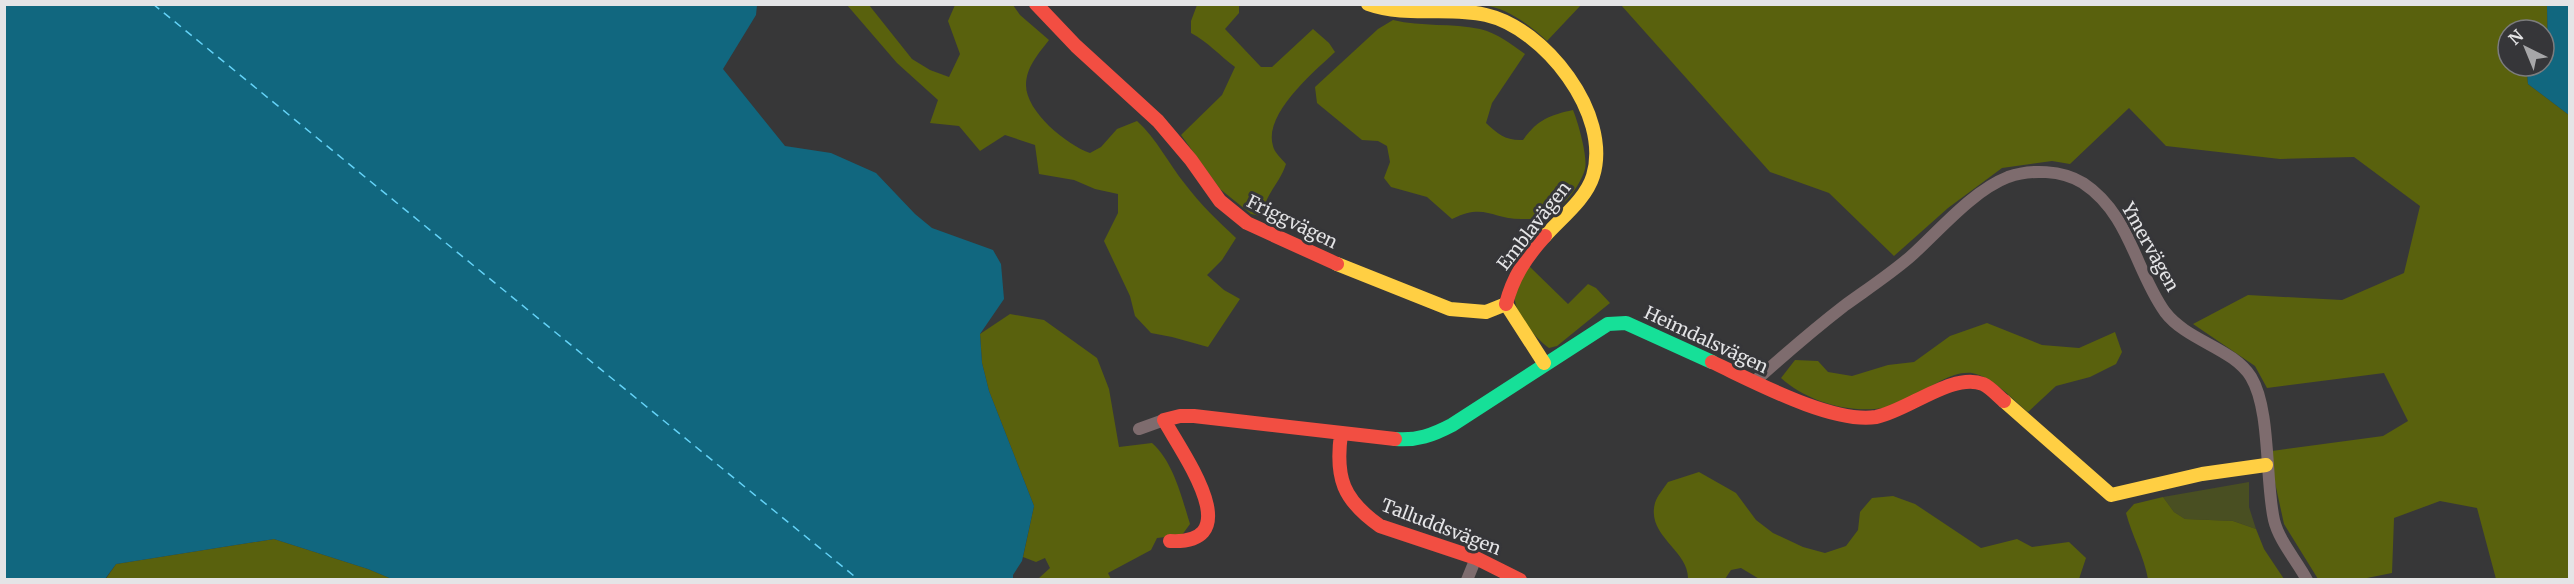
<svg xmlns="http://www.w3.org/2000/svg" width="2574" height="584" viewBox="0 0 2574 584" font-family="Merriweather,serif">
<rect width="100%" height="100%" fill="#373738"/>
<!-- green -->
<path fill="#494f22" d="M2249 482V507L2256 529 2233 521 2185 519 2174 512 2163 497Z"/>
<!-- forest -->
<path fill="#59610d" d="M847 5H869L912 59 930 70 949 77 960 54 948 21 955 5H1013L1020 15 1049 40C1039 53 1026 67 1026 85 1026 112 1067 145 1090 153L1101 147 1117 129 1137 121C1157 139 1168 163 1185 184 1200 204 1218 221 1236 238L1222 260 1207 275 1224 290 1240 299 1208 347 1172 337 1151 333 1135 316 1130 296 1104 241 1118 213V194L1095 189 1074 180 1039 174 1035 145 1005 135 980 151 959 126 930 123 938 100 897 63Z
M1197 5H1239V13L1225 29 1261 67H1272L1313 29 1329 43 1335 52C1315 71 1263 114 1273 146 1274 152 1282 159 1286 164 1281 180 1269 191 1264 207L1270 218 1251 214 1220 189 1181 135 1222 95 1235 67C1219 55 1208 42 1191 33V21Z
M1483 5H1581L1547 41C1529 25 1508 8 1483 5Z
M1621 5H2547L2548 53 2544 56V30H2508V66H2533L2527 72 2528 84 2569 115V579H2496L2477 508 2440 501 2394 518 2392 573 2362 579H2318L2284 524 2272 469V451L2383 436 2408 421 2384 373 2267 388 2255 366 2193 324 2248 295 2342 300 2404 273 2420 206 2354 157 2280 159 2166 146 2129 108 2070 164 2052 161 2002 168 1948 208 1894 256 1829 193 1770 172Z
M1393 20C1422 27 1452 23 1480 29 1497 33 1511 44 1525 54L1492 103 1486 123C1498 134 1506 141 1523 140 1537 120 1550 115 1573 110 1578 122 1588 157 1585 169 1580 187 1561 211 1543 217 1538 219 1530 219 1524 219 1492 220 1486 202 1452 219L1427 197 1391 187 1384 178 1390 162 1387 146 1378 141 1362 140 1317 103 1315 87 1378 29Z
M1529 266 1568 304 1588 284 1596 288 1610 303 1557 346 1549 348C1537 340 1513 312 1515 297 1516 287 1524 276 1529 266Z
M1010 314 1044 320 1097 358 1109 389 1119 447 1152 443C1173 461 1182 498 1190 524L1182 535 1157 538 1151 550 1108 573 1111 579H1038L1050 568 1045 558 1036 562 1023 557 1034 506 989 391 982 363 980 334Z
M1987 323 2042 345 2079 348 2115 332 2122 352 2116 364 2090 377 2056 386 2028 412C2012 399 1993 377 1972 373 1952 371 1933 386 1917 394 1908 399 1897 405 1888 407 1853 415 1807 402 1781 378L1795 360 1818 361 1828 372 1852 376 1888 365 1914 362 1950 336Z
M1699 472 1736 493 1756 520 1773 533 1803 547 1825 553 1846 546 1858 530 1860 512 1872 498 1893 496 1915 504 1981 548 2017 539 2032 547 2069 542 2086 558 2079 579 1761 580 1741 568 1731 570 1725 579H1688C1689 550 1646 536 1655 503 1657 496 1664 488 1668 482Z
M2163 497 2174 512 2185 519 2233 521 2256 529 2264 549 2284 579H2148C2144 556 2132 536 2126 513L2134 504Z
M274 539 368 569 392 579 105 580 116 564Z"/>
<!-- water -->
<path fill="#11677f" d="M4 5H757L756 15 723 69 785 146 831 153 876 173 915 214 932 228 993 250 1001 264 1004 299 980 334 982 363 989 391 1034 506 1022 561 1013 575V579H392L368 569 274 539 116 564 105 579H5Z
M2547 5H2569V115L2528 84 2527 72 2533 66H2544V56L2548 53Z"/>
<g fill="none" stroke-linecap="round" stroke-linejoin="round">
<!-- ferry -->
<path stroke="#64d2f7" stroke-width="1.5" stroke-dasharray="8 6" stroke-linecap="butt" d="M153 4 859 580"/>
<!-- street -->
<path stroke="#7e6c6e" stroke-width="12" d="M1754 382C1783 356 1813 330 1844 306 1866 290 1889 275 1910 257 1938 232 1972 191 2008 177 2031 169 2062 170 2083 183 2130 214 2135 270 2165 312 2187 341 2233 348 2251 377 2271 410 2265 480 2274 520 2279 541 2297 561 2307 580
M1139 429 1164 420
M1467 580 1476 558"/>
<!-- fast -->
<path stroke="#16e098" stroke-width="14" d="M1395 439C1417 441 1433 435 1452 425L1608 324 1626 323 1712 362"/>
<!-- slow -->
<path stroke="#ffcf43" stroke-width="14" d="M1368 4C1407 18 1446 6 1486 15 1544 28 1612 114 1593 176 1586 199 1561 218 1545 236
M1337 264 1450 309 1486 312 1506 304 1544 363
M2004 401 2111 495 2202 474 2266 465"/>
<!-- jam -->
<path stroke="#f24e42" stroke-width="14" d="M1036 4 1076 46 1158 121 1191 160 1220 201 1247 223 1337 264
M1506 304C1513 277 1526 257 1545 236
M1712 362C1753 381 1832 424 1876 417 1908 411 1952 372 1983 384 1990 387 1998 396 2004 401
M1341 434C1335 478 1343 500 1380 526L1476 558 1520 580
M1170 541C1250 545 1182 453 1164 420L1180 416H1194L1395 439"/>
</g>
<g text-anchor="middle" stroke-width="6" stroke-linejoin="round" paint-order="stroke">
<!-- street labels -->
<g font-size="18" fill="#e4e4e6" stroke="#363639">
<text transform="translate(1292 222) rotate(26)" y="6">Friggvägen</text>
<text transform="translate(1534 226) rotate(-52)" y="6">Emblavägen</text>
<text transform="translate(2150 247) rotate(61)" y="6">Ymervägen</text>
<text transform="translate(1706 340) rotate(25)" y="6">Heimdalsvägen</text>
<text transform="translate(1441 527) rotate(21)" y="6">Talluddsvägen</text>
</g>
</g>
<!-- border -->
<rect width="2574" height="584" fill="none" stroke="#e4e4e6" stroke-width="12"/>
<!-- north arrow -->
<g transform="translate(2526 48) rotate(317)"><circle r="28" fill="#363639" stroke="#7c7c7e" stroke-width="1.5"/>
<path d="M0-4.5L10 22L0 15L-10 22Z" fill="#a7a7a9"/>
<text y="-9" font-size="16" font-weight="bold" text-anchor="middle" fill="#e4e4e6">N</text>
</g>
</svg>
